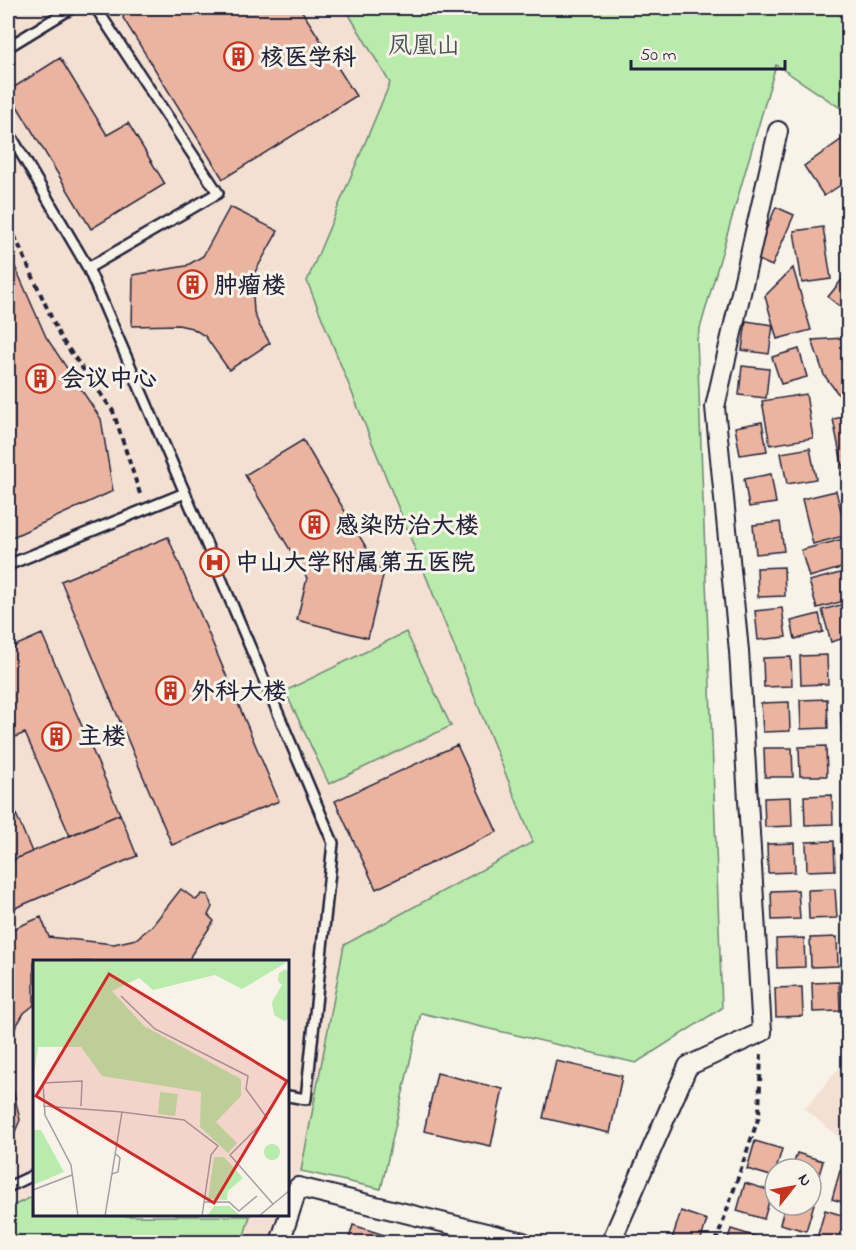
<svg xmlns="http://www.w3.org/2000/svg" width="856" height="1250" viewBox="0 0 856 1250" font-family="'Indie Flower','LXGW WenKai TC',sans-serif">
<rect width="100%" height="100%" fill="#f7f3e8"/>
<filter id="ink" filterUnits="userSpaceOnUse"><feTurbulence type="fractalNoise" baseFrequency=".0167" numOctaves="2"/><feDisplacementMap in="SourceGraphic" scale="12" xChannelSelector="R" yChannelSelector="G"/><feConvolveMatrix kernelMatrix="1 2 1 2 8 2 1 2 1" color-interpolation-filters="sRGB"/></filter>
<g filter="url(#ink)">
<!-- built -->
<path fill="#f3e0d2" d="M8 8H345L390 83 307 281 533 842 344 944 301 1171 288 1209V962H34V1216H286L277 1242H8Z
M848 1057V1145L805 1109Z"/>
<!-- green -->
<path fill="#b9ebac" stroke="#6e8674" stroke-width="1.5" d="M345 8H848V113L776 65 697 339 722 1008 636 1063 421 1013 381 1189 301 1171 344 945 533 842 307 281 390 83Z
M406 632 451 726 329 784 285 691Z
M34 1196V1216H250L242 1242H18L8 1222V1208Z"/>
<!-- building -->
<path fill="#ebb4a0" stroke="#22223b" stroke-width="1.5" d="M126 8H300L356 96 223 179 123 18Z
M60 58 107 135 128 123 165 184 91 229 8 91Z
M848 135V180L824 196 804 166Z
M230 207 278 231 255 272 253 296 254 312 259 325 270 343 229 370 205 336 192 328 178 325 132 326 133 275 186 266 203 256Z
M776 207 794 215 772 266 754 258Z
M823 227 831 279 802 283 794 231Z
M9 253 46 337 101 419 113 491 8 539Z
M793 268 811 330 777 339 765 296Z
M848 272V313L828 297Z
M746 321 773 325 769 354 742 350Z
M844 338 848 351V401L842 399 824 375 812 340Z
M799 349 807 377 781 384 772 357Z
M742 366 769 369 766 398 739 395Z
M806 394 813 438 770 445 762 401Z
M848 416V468L843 469 833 419Z
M762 422 767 451 740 455 735 427Z
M303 440 383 576 368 638 297 620 307 578 245 475Z
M810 448 816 479 787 484 781 453Z
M771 474 776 503 749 507 744 479Z
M836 491 847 535 813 544 802 499Z
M780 522 784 551 756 554 753 525Z
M168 537 279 801 172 845 61 581Z
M847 538 848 566 809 577 801 550Z
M784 567 785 596 758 597 757 568Z
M848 571V600L817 608 809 581Z
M848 603V637L831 642 822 610Z
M782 608 786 637 758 640 755 611Z
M819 614 823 632 795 639 791 621Z
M42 634 120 814 70 836 25 733 8 740V649Z
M827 655 828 684 801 685 800 656Z
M791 657 792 686 764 687 763 658Z
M827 699 828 728 801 729 800 700Z
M789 702 790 731 763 732 761 703Z
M840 704H848V733H842Z
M457 745 497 832 376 889 335 801Z
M826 746 827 776H800L799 747Z
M843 747H848V776H844Z
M764 748H792L793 777H765Z
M8 795 32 852 8 862Z
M832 795 833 824 805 825 804 796Z
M791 797 792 826 765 827 764 798Z
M120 814 137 856 8 911V862Z
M834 841 835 870 807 871 806 842Z
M794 843 795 872 768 873 767 844Z
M181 889 196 900 202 894 208 895 212 907 208 915 214 921 191 955 189 962H34V1005L24 1013 8 1040V931L41 917 49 937 114 944 136 939 152 926Z
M835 889 837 918 809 919 808 890Z
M798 890 800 919 772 920 771 891Z
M837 937 838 966 811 967 810 938Z
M804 938 805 967 777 968 776 939Z
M839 982 840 1011 813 1012 812 983Z
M802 987 803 1016 776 1017 775 988Z
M556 1061 622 1076 610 1133 543 1118Z
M8 1066 20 1120 14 1134 8 1138Z
M437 1073 503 1089 491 1146 424 1131Z
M755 1141 782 1149 774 1177 747 1169Z
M797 1153 823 1161 815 1189 811 1188V1169H792Z
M840 1171 848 1174V1204L832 1199Z
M745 1183 772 1191 764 1219 737 1211Z
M811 1203 814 1204 806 1231 780 1224 785 1205H811Z
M825 1210 848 1217V1228L844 1242H832L817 1238Z
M681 1211 707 1220 700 1242H684L672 1239Z
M353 1225 406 1242H348Z
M731 1229 757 1237 756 1242H727Z"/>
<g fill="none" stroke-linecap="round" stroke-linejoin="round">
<defs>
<path id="lane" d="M8 47 72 8
M8 131 88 268 185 493
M88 268 218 193 96 8
M8 565 185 493 333 843 306 1099 288 1096
M8 1187 34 1175"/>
<path id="street" d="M280 1242 298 1187 523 1242
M611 1242 688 1066 762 1032 739 651 715 407 778 131"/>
</defs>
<!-- lane casing -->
<use href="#lane" stroke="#22223b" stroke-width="14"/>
<!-- street casing -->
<use href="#street" stroke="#22223b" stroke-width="22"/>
<!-- path -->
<path stroke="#22223b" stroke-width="4" stroke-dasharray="6 4.5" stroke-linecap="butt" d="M8 232 12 230 60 337 113 411 141 497
M716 1242 759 1116 761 1051"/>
<!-- lane -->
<use href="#lane" stroke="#f7f3e8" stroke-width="9"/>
<!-- street -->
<use href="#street" stroke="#f7f3e8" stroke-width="18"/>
</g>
</g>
<!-- icons -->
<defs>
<symbol id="building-ring" viewBox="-11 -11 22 22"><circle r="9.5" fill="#f7f3e8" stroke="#c8321e" stroke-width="1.5"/><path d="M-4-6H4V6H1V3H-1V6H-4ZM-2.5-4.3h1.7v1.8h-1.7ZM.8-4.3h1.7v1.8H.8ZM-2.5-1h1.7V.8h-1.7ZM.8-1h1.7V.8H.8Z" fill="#c8321e"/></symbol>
<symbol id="hospital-ring" viewBox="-11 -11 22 22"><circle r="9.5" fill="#f7f3e8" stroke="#c8321e" stroke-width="1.5"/><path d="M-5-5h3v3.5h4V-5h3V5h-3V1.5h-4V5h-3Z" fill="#c8321e"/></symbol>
</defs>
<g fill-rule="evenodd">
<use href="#building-ring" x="222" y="40" width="33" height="33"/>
<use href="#building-ring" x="176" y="268" width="33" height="33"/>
<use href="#building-ring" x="24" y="362" width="33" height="33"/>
<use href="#building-ring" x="298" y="508" width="33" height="33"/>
<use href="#hospital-ring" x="198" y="546" width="33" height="33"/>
<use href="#building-ring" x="154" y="674" width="33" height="33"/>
<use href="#building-ring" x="40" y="720" width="33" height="33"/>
</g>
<g text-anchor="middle" stroke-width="6" stroke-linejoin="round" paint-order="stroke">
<!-- park labels -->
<g font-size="24" fill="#485457" stroke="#f7f3e8">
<text x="424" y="53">凤凰山</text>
</g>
<!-- poi labels -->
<g font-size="24" font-weight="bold" fill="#22223b" stroke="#f7f3e8" text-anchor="start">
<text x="260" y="65">核医学科</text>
<text x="214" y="293">肿瘤楼</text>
<text x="61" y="386">会议中心</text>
<text x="335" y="533">感染防治大楼</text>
<text x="235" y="570">中山大学附属第五医院</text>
<text x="191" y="699">外科大楼</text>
<text x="78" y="744">主楼</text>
</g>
</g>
<!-- overview -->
<g transform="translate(33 960)">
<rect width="256" height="256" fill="#f7f3e8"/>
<path d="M0 1H256L209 29 182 15 120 30 106 18 79 31 111 66 208 119V136L183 162 204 183 195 193 167 167 168 132 69 116 48 87H5L0 122ZM253 9 256 13 257 59 251 61 241 55 239 42 249 25 245 21 246 13ZM127 132 145 134 142 156 125 154ZM0 170H8L31 212 0 225ZM231 192a8 8 0 1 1 16 0a8 8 0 1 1-16 0ZM181 197H191L210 218 195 231 194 240 175 239ZM181 246H196L208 256H174Z" fill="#b9ebac"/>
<path fill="none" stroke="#a29fa3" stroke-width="1.5" d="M88 36 122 69 215 116 213 129 234 158 197 195 240 244M10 146 89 152M79 214 85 212 87 198 83 194M0 230 39 215M0 231 1 256M171 242H196L206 251 224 236M45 256 38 205 12 155 10 123 49 121 48 146M72 256 89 152 151 160 185 186 178 195 169 256M226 256 257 230"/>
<path fill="#d62828" fill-opacity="0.15" stroke="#d62828" stroke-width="3" d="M76 14 254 121 181 243 3 136Z"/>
<rect width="256" height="256" fill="none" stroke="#22223b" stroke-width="3"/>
</g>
<!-- margin -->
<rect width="856" height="1250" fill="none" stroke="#f7f3e8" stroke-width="30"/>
<rect x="15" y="15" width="826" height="1220" fill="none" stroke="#22223b" stroke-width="2" filter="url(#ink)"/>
<!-- north arrow -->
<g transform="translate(793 1187) rotate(59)"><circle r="28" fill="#f7f3e8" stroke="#a29fa3" stroke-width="1.5"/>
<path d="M0-4.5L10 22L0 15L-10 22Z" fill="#c8321e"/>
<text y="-9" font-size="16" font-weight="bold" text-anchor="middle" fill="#22223b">N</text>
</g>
<!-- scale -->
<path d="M631 60v9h154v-9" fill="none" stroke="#22223b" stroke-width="3"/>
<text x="640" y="60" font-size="18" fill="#22223b" stroke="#f7f3e8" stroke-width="4.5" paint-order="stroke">50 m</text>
</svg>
